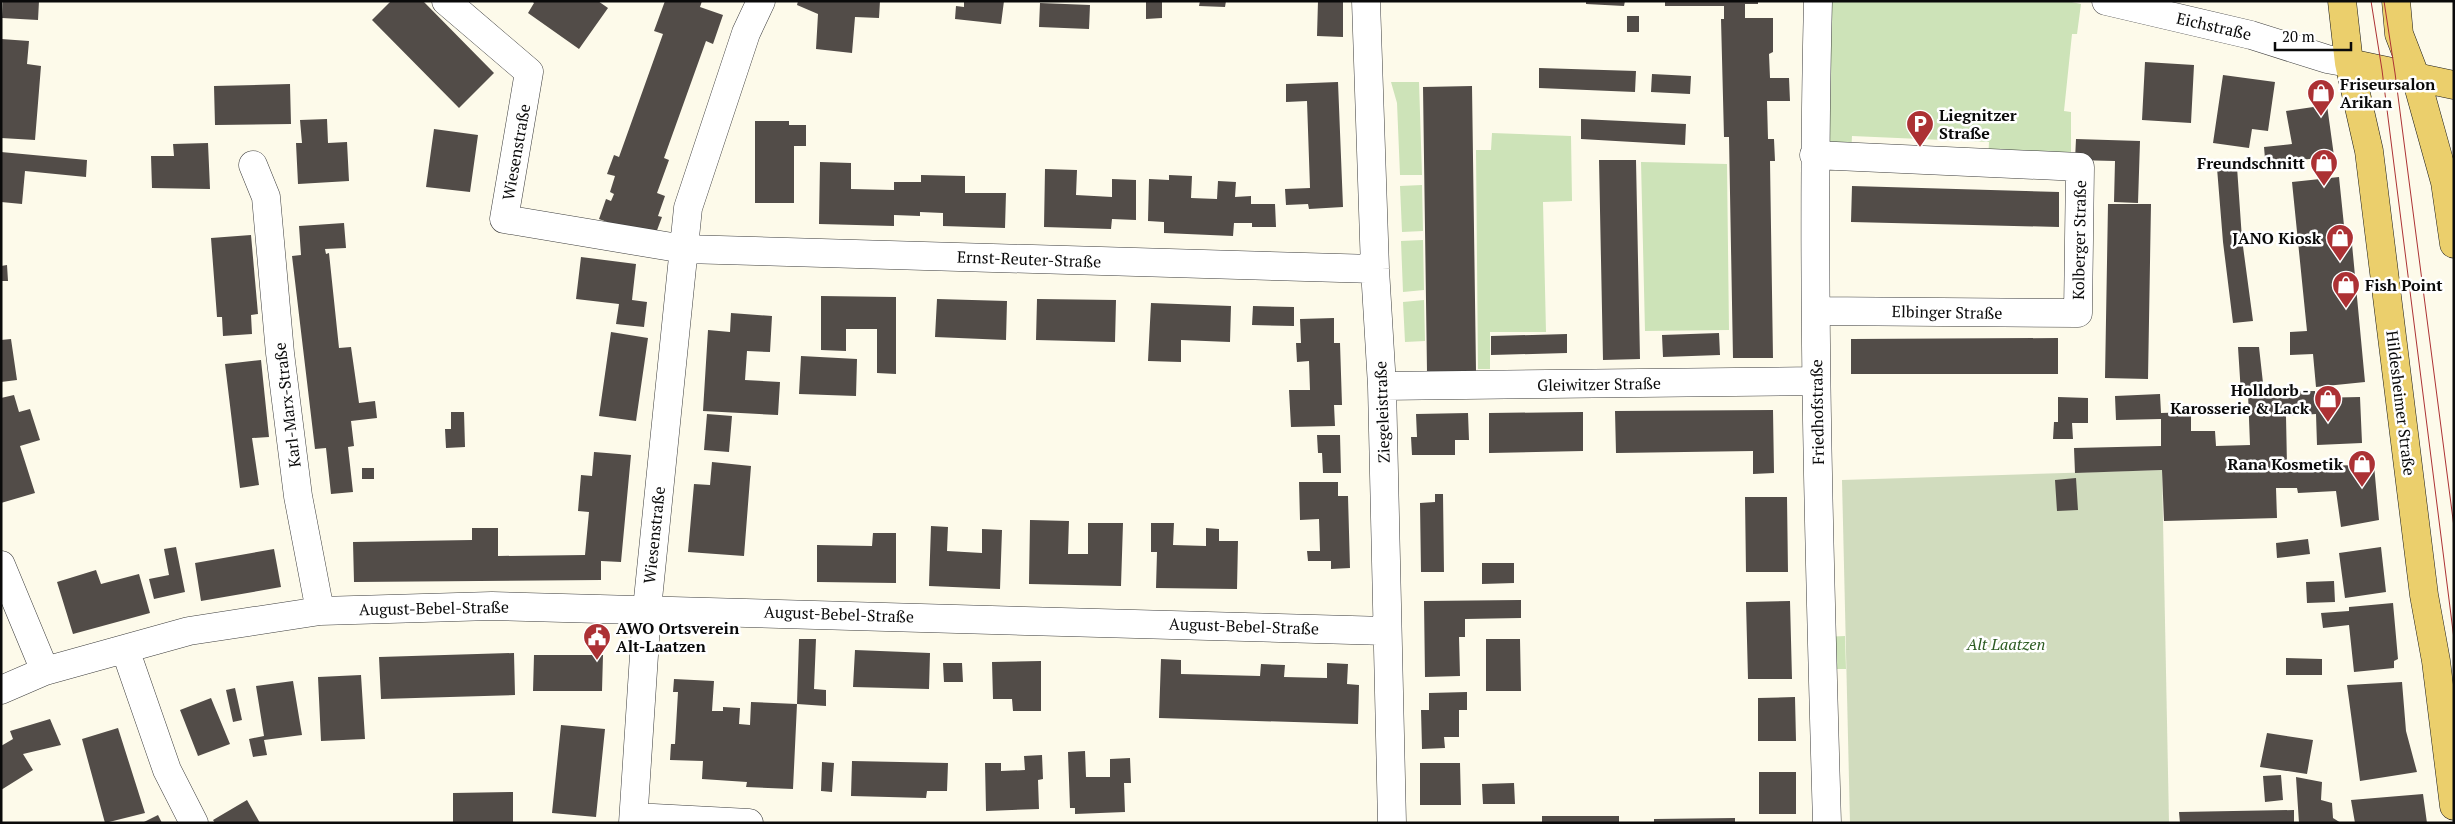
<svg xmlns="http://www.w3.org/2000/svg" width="2455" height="824" viewBox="0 0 2455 824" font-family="'PT Serif',serif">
<rect width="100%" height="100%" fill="#fdfaea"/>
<!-- green -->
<path fill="#cde3b8" d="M1822 1H2067L2081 4 2077 34H2072L2064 111 2071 112V166L1988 161 1989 142 1852 136 1851 154 1822 153Z
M1391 82H1419L1422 175H1400L1397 103Z
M1492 133 1571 136 1572 201 1543 202 1546 332H1490V369H1478L1476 150H1491Z
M1641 162 1727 164 1729 330 1645 331Z
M1422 185 1423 231 1402 232 1400 186Z
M1423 240 1424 290 1403 292 1401 241Z
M1424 300 1425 341 1405 342 1403 302Z
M1845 636 1846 669H1823L1822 637Z"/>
<!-- cemetery -->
<path fill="#d1dcbe" d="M2162 470 2169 823H1850L1842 480Z"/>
<!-- building -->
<path fill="#524c48" d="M3 1H39L38 20 2 18Z
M391 1H423L494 73 459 108 372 20Z
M532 1H598L608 8 579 49 528 13 534 3Z
M665 1H702L700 7 723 15 713 44 706 41 664 158 669 160 657 193 665 196 658 216 662 217 656 233 642 235 599 219 606 199 611 201 614 194 610 192 615 176 607 174 614 155 619 157 663 34 654 31Z
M798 1H880L879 18 855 17 852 53 816 49 818 14 797 5Z
M964 1H1004L1001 24 955 19 956 6 964 7Z
M1146 1H1162V18L1146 19Z
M1200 1H1226L1225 7 1199 6Z
M1318 1H1343V37L1317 36Z
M1586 1H1625L1624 6 1586 4Z
M1665 1H1758V4H1745V18H1773V52L1769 54 1770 78H1789L1790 101H1767L1768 139H1774L1775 161H1770L1773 358H1733L1729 137H1724L1721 19H1724V6H1665Z
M1040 3 1090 5 1089 29 1039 27Z
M1627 16H1639V32H1627Z
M1 39 29 41 27 64 41 66 35 140 1 138Z
M2145 62 2194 65 2191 123 2142 120Z
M1539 68 1636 71 1635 92 1539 88Z
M1652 74 1691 76 1690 94 1651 92Z
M2223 75 2275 82 2268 131 2252 129 2249 148 2213 143Z
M1338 82 1343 207 1309 209 1308 204 1286 205 1285 189 1310 188 1307 101 1286 102V84Z
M290 84 291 124 215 125 214 86Z
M1472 86 1476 371H1427L1423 87Z
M2327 105 2334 156 2293 161 2294 167 2266 170 2264 147 2292 144 2286 111Z
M327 119 328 143 347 142 349 181 298 184 296 143H302L300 120Z
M1581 119 1686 124 1685 145 1581 139Z
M755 121H789V125H806V146H794V203H755Z
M434 129 478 135 470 192 426 187Z
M2076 139 2140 141 2138 203 2114 202 2115 161 2075 160Z
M208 143 210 189 152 188 151 156H174L173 144Z
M1 152 87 160 86 177 25 171 22 204 1 202Z
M1599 160H1636L1640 359 1603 360Z
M820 162 851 163V189L894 190V182H921V175L965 176V193H1006L1005 228 943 226V213L920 212V216L894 215V226L819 224Z
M2237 167 2242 239 2253 321 2233 323 2223 242 2217 168Z
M1045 169 1077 170 1076 195 1112 197V179L1136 180V220L1112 219 1111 229 1044 227Z
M1169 175 1192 176 1191 198 1217 199 1218 181 1236 182 1235 197 1251 196V204H1275L1276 227H1252V223H1234L1233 236 1164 233V222L1148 221 1149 179 1169 180Z
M2339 177 2346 245 2352 244 2365 382 2316 387 2313 354 2290 355V332L2307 331 2292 182Z
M1852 186 2059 192V227L1851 222Z
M2108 204H2151L2148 379 2105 378Z
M344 223 346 248 325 249 326 254 329 253 339 348 351 347 359 403 375 401 377 418 351 421 354 446 348 447 353 492 331 494 326 448 315 449 292 256 301 255 299 226Z
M251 235 258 314 251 315 252 334 223 336 222 317H217L211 238Z
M581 257 636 264 632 300 647 302 644 327 616 324 619 304 576 299Z
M7 265 8 281H1V266Z
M821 296 896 297V374L877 373V329H846V351L821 350Z
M937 299 1007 301 1006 340 935 337Z
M1037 299 1116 300 1115 342 1036 340Z
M1151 303 1231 306 1230 342 1181 340V362L1148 361Z
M1253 306 1294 307V326L1252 325Z
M731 313 772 316 770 352 747 351 745 380 780 382 778 415 703 411 708 330 730 332Z
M1334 318V343H1340L1342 405H1334L1335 426 1291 427 1289 390H1310L1309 361 1297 362 1296 343H1301L1300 319Z
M611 332 648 338 636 421 599 416Z
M1719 333 1720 355 1663 357 1662 335Z
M1567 334V353L1491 355V336Z
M2058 338V374H1851V339Z
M11 339 17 380 1 382V340Z
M2238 347H2259L2264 392 2315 391V398L2360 397 2362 443 2317 445 2316 414 2286 416 2287 466 2374 465 2379 520 2341 527 2336 491 2298 493 2297 488H2276L2277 518 2164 521 2162 470 2075 473 2074 448 2161 446V419L2116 420 2115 396 2160 394 2161 413 2191 412V431H2215L2216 446 2250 445 2248 393 2241 394Z
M801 356 857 359 856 396 799 394Z
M261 360 269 437 252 438 259 485 240 488 225 364Z
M14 395 19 412 30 409 40 440 20 446 35 493 1 503V398Z
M2058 397 2088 398V423H2072L2073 439H2053L2054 422H2058Z
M1773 410 1774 473 1753 474V451L1616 453 1615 411Z
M451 412H464L465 447 446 448 445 429H451Z
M1583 412V451L1489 453V413Z
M1468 413 1469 440H1455V455H1412L1411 437H1417L1416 414Z
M707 414 732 416 729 452 704 450Z
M1317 435H1340L1341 473H1323L1322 453H1318Z
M594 452 631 455 621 562 601 561V580L354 582 353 542 472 540V528H498V556L585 555 589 512 578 511 581 475 592 476Z
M712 462 751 466 744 556 688 552 694 484 710 485Z
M362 468H374V479H362Z
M2076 478 2078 510 2057 511 2055 480Z
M1299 482H1338V496H1348L1350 568 1331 569V561H1308L1307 551H1320L1319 519 1300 520Z
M1435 494H1443L1444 572H1421L1420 503 1435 502Z
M1745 497H1787L1788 572H1746Z
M1030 520 1069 521 1068 554H1088V523H1123L1121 586 1029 584Z
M1151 523H1174L1173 545 1206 546V528L1219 529V541H1238L1237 589 1156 588 1157 552H1151Z
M931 526 948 527 947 551 982 553V529L1002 530 1000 589 929 586Z
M873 533H896V583L817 582V545L872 546Z
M2308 539 2310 554 2277 558 2276 543Z
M176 547 185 592 154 599 149 579 169 575 164 549Z
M2381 547 2386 592 2345 598 2339 553Z
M274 549 281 587 201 601 195 563Z
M1482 563H1514V583L1482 584Z
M96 570 101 584 139 574 150 613 73 634 57 582Z
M2334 581 2335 602 2307 603 2306 582Z
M1521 600V618L1465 619V637H1459L1460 676 1425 677 1424 601Z
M1790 601 1792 679H1748L1746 602Z
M2393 603 2398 659 2394 661V668L2354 672 2349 625 2323 628 2321 613 2349 611V607Z
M799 639H816L814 689 826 690V706L797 704 793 789 746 787 747 782 702 779 703 761 670 760 671 744H675L678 692H673L674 679 714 681 712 711H723V707L740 708 739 724 750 725 751 702 797 704Z
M1486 639H1520L1521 691H1486Z
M855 650 930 653 929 689 853 687Z
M514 653 515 695 381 699 379 657Z
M534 655H603L602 691H533Z
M2286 658 2322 659V675H2286Z
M1161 659 1181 660V674L1260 676 1261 664 1285 665 1284 677 1327 678V663L1348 664 1347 684 1359 685 1358 724 1159 718Z
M1041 661V711H1013L1012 699H993L992 662Z
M943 663H962L963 682H944Z
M361 675 365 739 321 741 318 677Z
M293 681 302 735 264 740 267 755 253 757 249 739 264 736 256 686Z
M2402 682 2406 731 2417 772 2360 781 2347 685Z
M235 688 242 720 233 722 226 690Z
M1467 692V710H1459V737H1444L1445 748 1422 749 1421 710H1429V693Z
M1795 697 1796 741H1758V698Z
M211 698 230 744 198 756 180 710Z
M50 719 61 745 23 754 33 770 1 790V746L13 739 10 731Z
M561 725 605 729 596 817 552 813Z
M118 728 145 813 105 823 82 739Z
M2267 733 2313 740 2307 774 2260 767Z
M1085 751 1086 777H1110V759L1130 758 1131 783H1124L1125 812 1075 814V808H1070L1068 752Z
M1042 755 1043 779 1038 780 1039 809 986 811 985 763H1001V771L1025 770 1024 756Z
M852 761 948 763 947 791H927L926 798 851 796Z
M822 762 834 763 832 792 821 791Z
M1420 763H1460L1461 805H1420Z
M1759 772H1796V814H1759Z
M2281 775 2283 800 2265 802 2263 776Z
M2296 777 2322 782 2321 800 2332 803 2333 818 2341 823H2299Z
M1514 783 1515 804H1483L1482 784Z
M513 792V823H453V793Z
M2423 794 2427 823H2355L2351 800Z
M247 800 260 823H215L213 820Z
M2294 810V823H2180L2179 812Z
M158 815 162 823H142Z
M1542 816H1619V823H1542Z
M1735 818V823H1654V819Z"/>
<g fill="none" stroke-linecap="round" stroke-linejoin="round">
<defs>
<path id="minor" d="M446 1 529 72 504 219 684 249 1375 269
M1366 1 1375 269 1382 386 1392 823
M1818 1C1811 275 1819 549 1827 823
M2106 1 2251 35 2327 59 2349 63
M1814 155 2080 167 2078 313 1816 311
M253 165 266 197 280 353 298 496 320 611
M1382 386 1816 381
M1 565 45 671
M125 649 167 770 194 823
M1 690 45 671 189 631 320 611 492 606 1387 631
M634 817 749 823
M633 823 647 609 688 208 746 33 761 1"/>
<path id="major" d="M2342 1 2349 63 2369 151 2424 595 2436 661 2454 806
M2396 1 2399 34 2416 78 2445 182 2454 244
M2349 63 2454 85"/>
</defs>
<!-- minor casing -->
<use href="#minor" stroke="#3d3d3d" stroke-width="29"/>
<!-- major casing -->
<use href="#major" stroke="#1b1b1b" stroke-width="29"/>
<!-- minor -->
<use href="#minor" stroke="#fff" stroke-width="28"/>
<!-- major -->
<use href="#major" stroke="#ebcf6c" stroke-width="28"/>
<!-- tram -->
<path stroke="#ac3134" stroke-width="1" d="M2371 1 2382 70 2454 639
M2384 1 2395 73 2454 527"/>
</g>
<!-- icons -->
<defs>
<symbol id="shop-pin" viewBox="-11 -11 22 30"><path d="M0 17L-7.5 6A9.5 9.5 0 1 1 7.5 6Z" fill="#ac3134" stroke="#fff"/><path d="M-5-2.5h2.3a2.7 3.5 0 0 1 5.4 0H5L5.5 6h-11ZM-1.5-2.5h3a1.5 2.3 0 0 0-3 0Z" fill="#fff"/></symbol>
<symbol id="parking-pin" viewBox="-11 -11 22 30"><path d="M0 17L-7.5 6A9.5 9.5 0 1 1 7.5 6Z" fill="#ac3134" stroke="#fff"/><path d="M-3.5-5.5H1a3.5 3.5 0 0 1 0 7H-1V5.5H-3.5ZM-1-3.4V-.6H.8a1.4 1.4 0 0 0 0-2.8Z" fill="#fff"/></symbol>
<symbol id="civic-pin" viewBox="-11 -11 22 30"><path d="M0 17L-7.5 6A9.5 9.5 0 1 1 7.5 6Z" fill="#ac3134" stroke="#fff"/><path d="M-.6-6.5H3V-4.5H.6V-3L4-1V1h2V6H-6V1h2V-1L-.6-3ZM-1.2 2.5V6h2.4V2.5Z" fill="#fff"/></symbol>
</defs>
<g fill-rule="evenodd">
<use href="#shop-pin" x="2305" y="77" width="32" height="43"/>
<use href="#parking-pin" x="1904" y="108" width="32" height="43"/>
<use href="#shop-pin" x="2308" y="147" width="32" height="43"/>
<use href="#shop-pin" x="2324" y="222" width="32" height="43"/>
<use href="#shop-pin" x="2330" y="269" width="32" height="43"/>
<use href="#shop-pin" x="2312" y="383" width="32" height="43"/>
<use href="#shop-pin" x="2346" y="448" width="32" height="43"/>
<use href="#civic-pin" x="581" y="621" width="32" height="43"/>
</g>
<g text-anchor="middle" stroke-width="5" stroke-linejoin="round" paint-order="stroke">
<!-- street labels -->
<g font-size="16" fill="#0a0a0a" stroke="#fff">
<text transform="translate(2214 26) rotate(13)" y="6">Eichstraße</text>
<text transform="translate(516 152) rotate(-80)" y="6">Wiesenstraße</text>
<text transform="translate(2079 240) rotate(-89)" y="6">Kolberger Straße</text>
<text transform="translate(1029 259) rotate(2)" y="6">Ernst-Reuter-Straße</text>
<text transform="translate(1947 312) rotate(1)" y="6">Elbinger Straße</text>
<text transform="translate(1599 384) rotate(-1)" y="6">Gleiwitzer Straße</text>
<text transform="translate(2401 403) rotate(83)" y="6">Hildesheimer Straße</text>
<text transform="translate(287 405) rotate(-97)" y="6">Karl-Marx-Straße</text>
<text transform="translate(1382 412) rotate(-92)" y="6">Ziegeleistraße</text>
<text transform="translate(1817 412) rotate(-91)" y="6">Friedhofstraße</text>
<text transform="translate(654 535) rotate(-84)" y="6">Wiesenstraße</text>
<text transform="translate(434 608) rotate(-1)" y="6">August-Bebel-Straße</text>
<text transform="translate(839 614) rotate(2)" y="6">August-Bebel-Straße</text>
<text transform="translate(1244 626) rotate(2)" y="6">August-Bebel-Straße</text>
</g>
<!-- poi labels -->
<g font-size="16" font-weight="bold" fill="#0a0a0a" stroke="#fff" text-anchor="start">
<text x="2340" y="90">Friseursalon<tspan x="2340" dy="18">Arikan</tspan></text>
<text x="1939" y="121">Liegnitzer<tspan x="1939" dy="18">Straße</tspan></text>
<text x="2305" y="169" text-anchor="end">Freundschnitt</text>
<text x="2321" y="244" text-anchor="end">JANO Kiosk</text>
<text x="2365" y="291">Fish Point</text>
<text x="2309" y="396" text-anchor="end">Holldorb -<tspan x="2309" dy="18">Karosserie &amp; Lack</tspan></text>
<text x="2343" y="470" text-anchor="end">Rana Kosmetik</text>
<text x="616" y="634">AWO Ortsverein<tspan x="616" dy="18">Alt-Laatzen</tspan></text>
</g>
<!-- park labels -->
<g font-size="16" font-style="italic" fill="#2c5b22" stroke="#fff">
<text x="2006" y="650">Alt Laatzen</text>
</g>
</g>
<!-- border -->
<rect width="2455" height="824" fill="none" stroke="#0a0a0a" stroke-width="5"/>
<!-- scale -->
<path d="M2275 42v8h76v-8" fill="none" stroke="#0a0a0a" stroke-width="2.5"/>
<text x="2282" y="42" font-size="15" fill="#0a0a0a" stroke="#ffffff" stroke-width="4" paint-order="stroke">20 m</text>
</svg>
